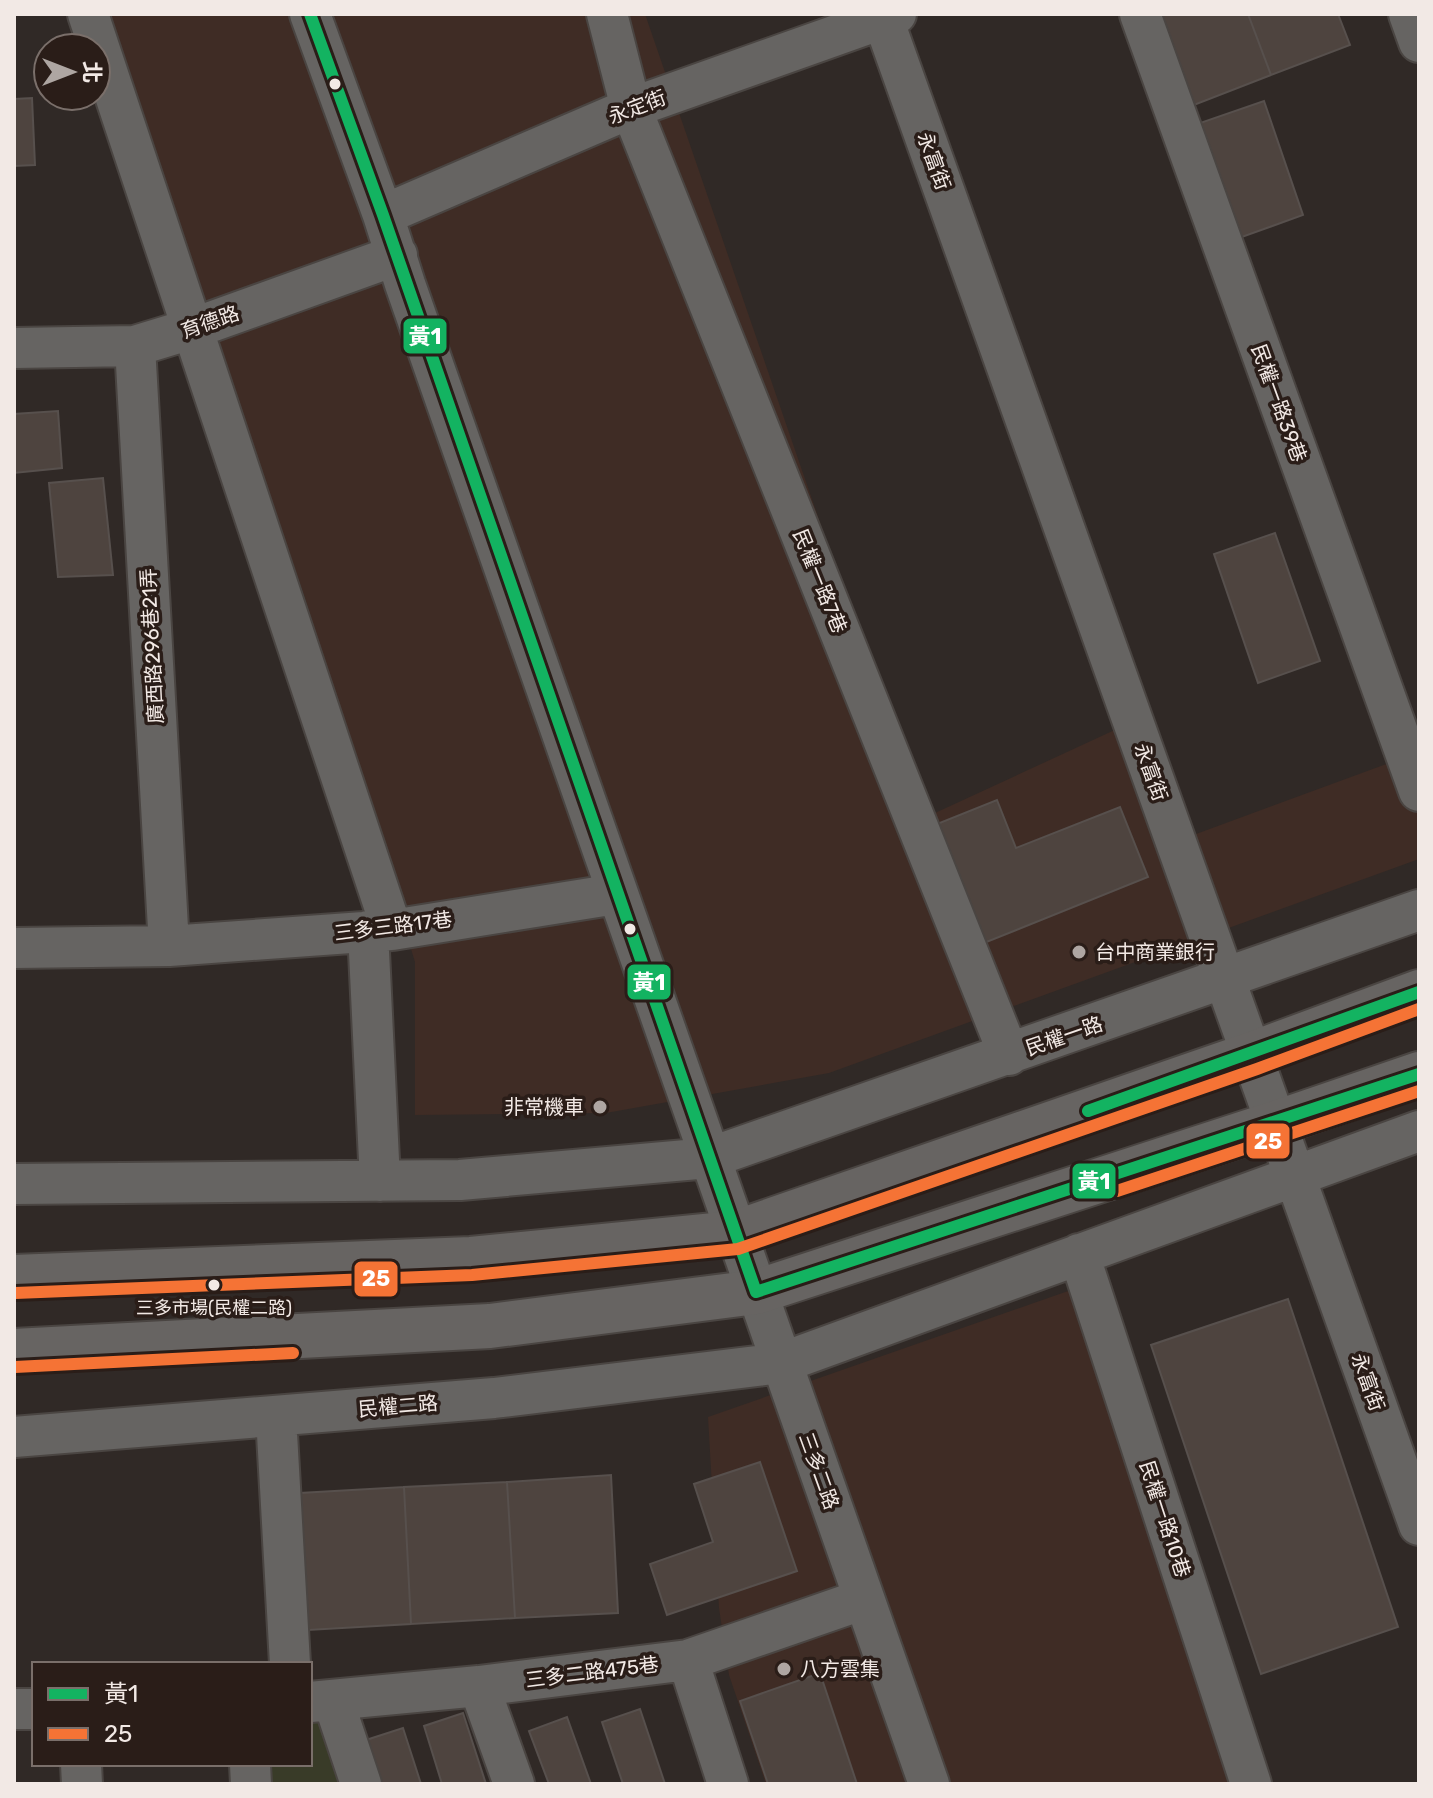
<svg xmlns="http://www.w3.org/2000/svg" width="1433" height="1798" viewBox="0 0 1433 1798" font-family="Rubik,'Noto Sans TC',sans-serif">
<rect width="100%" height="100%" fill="#302926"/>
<!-- built -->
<path fill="#3f2c25" d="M103 14H645L922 819 1145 716 1188 837 1419 752V859L829 1073 606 1113 415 1115V962L305 598Z
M1071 1290 1242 1784H766L729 1675 719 1608 708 1417Z"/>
<!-- green -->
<path fill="#393b28" d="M310 1718 332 1733 349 1784H268L267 1764H310Z"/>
<!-- building -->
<path fill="#4e443f" stroke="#57504d" stroke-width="2" d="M1144 14H1248L1271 75 1181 110Z
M1248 14H1338L1350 45 1271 75Z
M14 95V99L32 98 35 165 14 166Z
M1264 101 1303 215 1239 238 1200 123Z
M58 411 62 468 14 473V414Z
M103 478 113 575 58 577 49 483Z
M1275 533 1320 661 1258 683 1214 554Z
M997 800 1016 848 1120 807 1148 877 979 945 932 826Z
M1288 1299 1398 1627 1261 1674 1151 1345Z
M760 1462 797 1571 667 1615 650 1564 713 1542 694 1484Z
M611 1475 618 1613 515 1618 507 1482Z
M507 1482 515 1618 411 1624 404 1487Z
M404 1487 411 1624 308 1630 300 1493Z
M820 1673 857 1784H768L740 1701Z
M640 1709 665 1784H623L602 1722Z
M463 1713 486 1784H442L424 1726Z
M567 1717 591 1784H549L529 1731Z
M403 1728 421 1784H377L363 1741Z"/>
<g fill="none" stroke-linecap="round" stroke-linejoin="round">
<defs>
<path id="minor" d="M88 14 392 930
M310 14 383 215 405 284 929 1784
M607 14 631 108 1009 1055
M1140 14 1419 791
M1409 14 1419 42
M883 19 1419 1525
M383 215 631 108 896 14
M135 346 169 946
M14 348 135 346 194 328 397 255
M368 931 380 1181
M14 948 169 946 392 930 616 894
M14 1184 460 1180 709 1158 1419 910
M1079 1254 1251 1784
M276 1416 290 1664
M14 1437 494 1398 781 1363 1419 1131
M688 1660 728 1784
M479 1686 514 1784
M333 1700 361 1784
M310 1702 479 1686 688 1660 864 1599
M14 1709H34
M81 1764 82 1784
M250 1764 251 1784"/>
<path id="major" d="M14 1277 471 1259 735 1233 1252 1054 1419 992
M14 1351 490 1326 756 1292 1276 1123 1419 1074"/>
</defs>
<!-- minor casing -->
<use href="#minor" stroke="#4a4542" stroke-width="44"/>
<!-- major casing -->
<use href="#major" stroke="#4a4542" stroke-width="48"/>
<!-- minor -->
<use href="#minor" stroke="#666462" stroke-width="40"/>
<!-- major -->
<use href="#major" stroke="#676462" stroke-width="44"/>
<defs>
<path id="bus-1" d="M310 14 383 215 756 1292 1419 1074
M1088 1111 1419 992"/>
<path id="bus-2" d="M1117 1191 1419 1091
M15 1293 472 1275 738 1249 1257 1069 1419 1009
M15 1367 293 1353"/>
</defs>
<!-- bus-1 casing -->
<use href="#bus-1" stroke="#2a1d18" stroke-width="18"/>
<!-- bus-2 casing -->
<use href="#bus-2" stroke="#2a1d18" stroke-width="18"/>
<!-- bus-1 -->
<use href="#bus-1" stroke="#13b361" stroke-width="12"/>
<!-- bus-2 -->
<use href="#bus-2" stroke="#f57335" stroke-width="12"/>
</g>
<!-- markers -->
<g fill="#f2e9e5" stroke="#2a1d18" stroke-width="3">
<circle cx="335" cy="84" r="7"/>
<circle cx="630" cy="929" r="7"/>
<circle cx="214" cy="1285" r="7"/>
</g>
<g fill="#aea6a2" stroke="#2a1d18" stroke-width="3">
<circle cx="1079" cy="952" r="8"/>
<circle cx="600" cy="1107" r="8"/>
<circle cx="784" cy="1669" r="8"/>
</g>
<g text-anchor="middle" stroke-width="7" stroke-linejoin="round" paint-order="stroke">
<!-- bus labels -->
<g font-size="18" fill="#f2e9e5" stroke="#2a1d18">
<text x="214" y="1314">三多市場(民權二路)</text>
</g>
<!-- street labels -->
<g font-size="20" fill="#f2e9e5" stroke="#2a1d18">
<text transform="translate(637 107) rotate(-21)" y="7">永定街</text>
<text transform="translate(934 161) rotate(70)" y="7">永富街</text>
<text transform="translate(210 322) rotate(-19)" y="7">育德路</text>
<text transform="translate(1279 403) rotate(70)" y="7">民權一路39巷</text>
<text transform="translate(820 581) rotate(68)" y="7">民權一路7巷</text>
<text transform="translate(152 646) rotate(-93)" y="7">廣西路296巷21弄</text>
<text transform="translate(1151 772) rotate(70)" y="7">永富街</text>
<text transform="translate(393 926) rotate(-7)" y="7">三多三路17巷</text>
<text transform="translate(1064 1036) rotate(-19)" y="7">民權一路</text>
<text transform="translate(1368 1382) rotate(70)" y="7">永富街</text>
<text transform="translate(398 1406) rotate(-5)" y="7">民權二路</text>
<text transform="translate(819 1471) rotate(70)" y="7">三多二路</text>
<text transform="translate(1165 1519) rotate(72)" y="7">民權一路10巷</text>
<text transform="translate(592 1672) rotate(-7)" y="7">三多二路475巷</text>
</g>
<!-- poi labels -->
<g font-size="20" fill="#f2e9e5" stroke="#2a1d18" text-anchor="start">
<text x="1095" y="959">台中商業銀行</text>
<text x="584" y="1114" text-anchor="end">非常機車</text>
<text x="800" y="1676">八方雲集</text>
</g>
</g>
<g stroke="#2a1d18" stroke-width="3">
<rect x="402" y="317" width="46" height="38" rx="8" fill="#13b361"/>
<rect x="626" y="963" width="46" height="38" rx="8" fill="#13b361"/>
<rect x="1245" y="1122" width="46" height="38" rx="8" fill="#f57335"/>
<rect x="1071" y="1162" width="46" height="38" rx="8" fill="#13b361"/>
<rect x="353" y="1260" width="46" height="38" rx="8" fill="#f57335"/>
</g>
<g font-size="22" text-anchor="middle" font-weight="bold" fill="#fff">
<text x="425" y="344">黃1</text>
<text x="649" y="990">黃1</text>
<text x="1268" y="1149">25</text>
<text x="1094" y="1189">黃1</text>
<text x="376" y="1286">25</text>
</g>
<!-- border -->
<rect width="1433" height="1798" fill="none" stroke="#f2e9e5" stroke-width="32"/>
<!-- legend -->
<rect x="32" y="1662" width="280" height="104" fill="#2a1d18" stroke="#7a6f6a" stroke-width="2"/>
<rect x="48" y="1688" width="40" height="12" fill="#13b361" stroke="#7a6f6a" stroke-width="2"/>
<text x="104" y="1702" font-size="24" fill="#f2e9e5">黃1</text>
<rect x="48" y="1728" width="40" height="12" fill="#f57335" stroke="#7a6f6a" stroke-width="2"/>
<text x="104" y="1742" font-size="24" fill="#f2e9e5">25</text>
<!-- north arrow -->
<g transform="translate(72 72) rotate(90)"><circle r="38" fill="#2a1d18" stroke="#7a6f6a" stroke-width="2"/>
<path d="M0-6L14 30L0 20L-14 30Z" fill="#aea6a2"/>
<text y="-12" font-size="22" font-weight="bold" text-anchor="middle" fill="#f2e9e5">北</text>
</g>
</svg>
